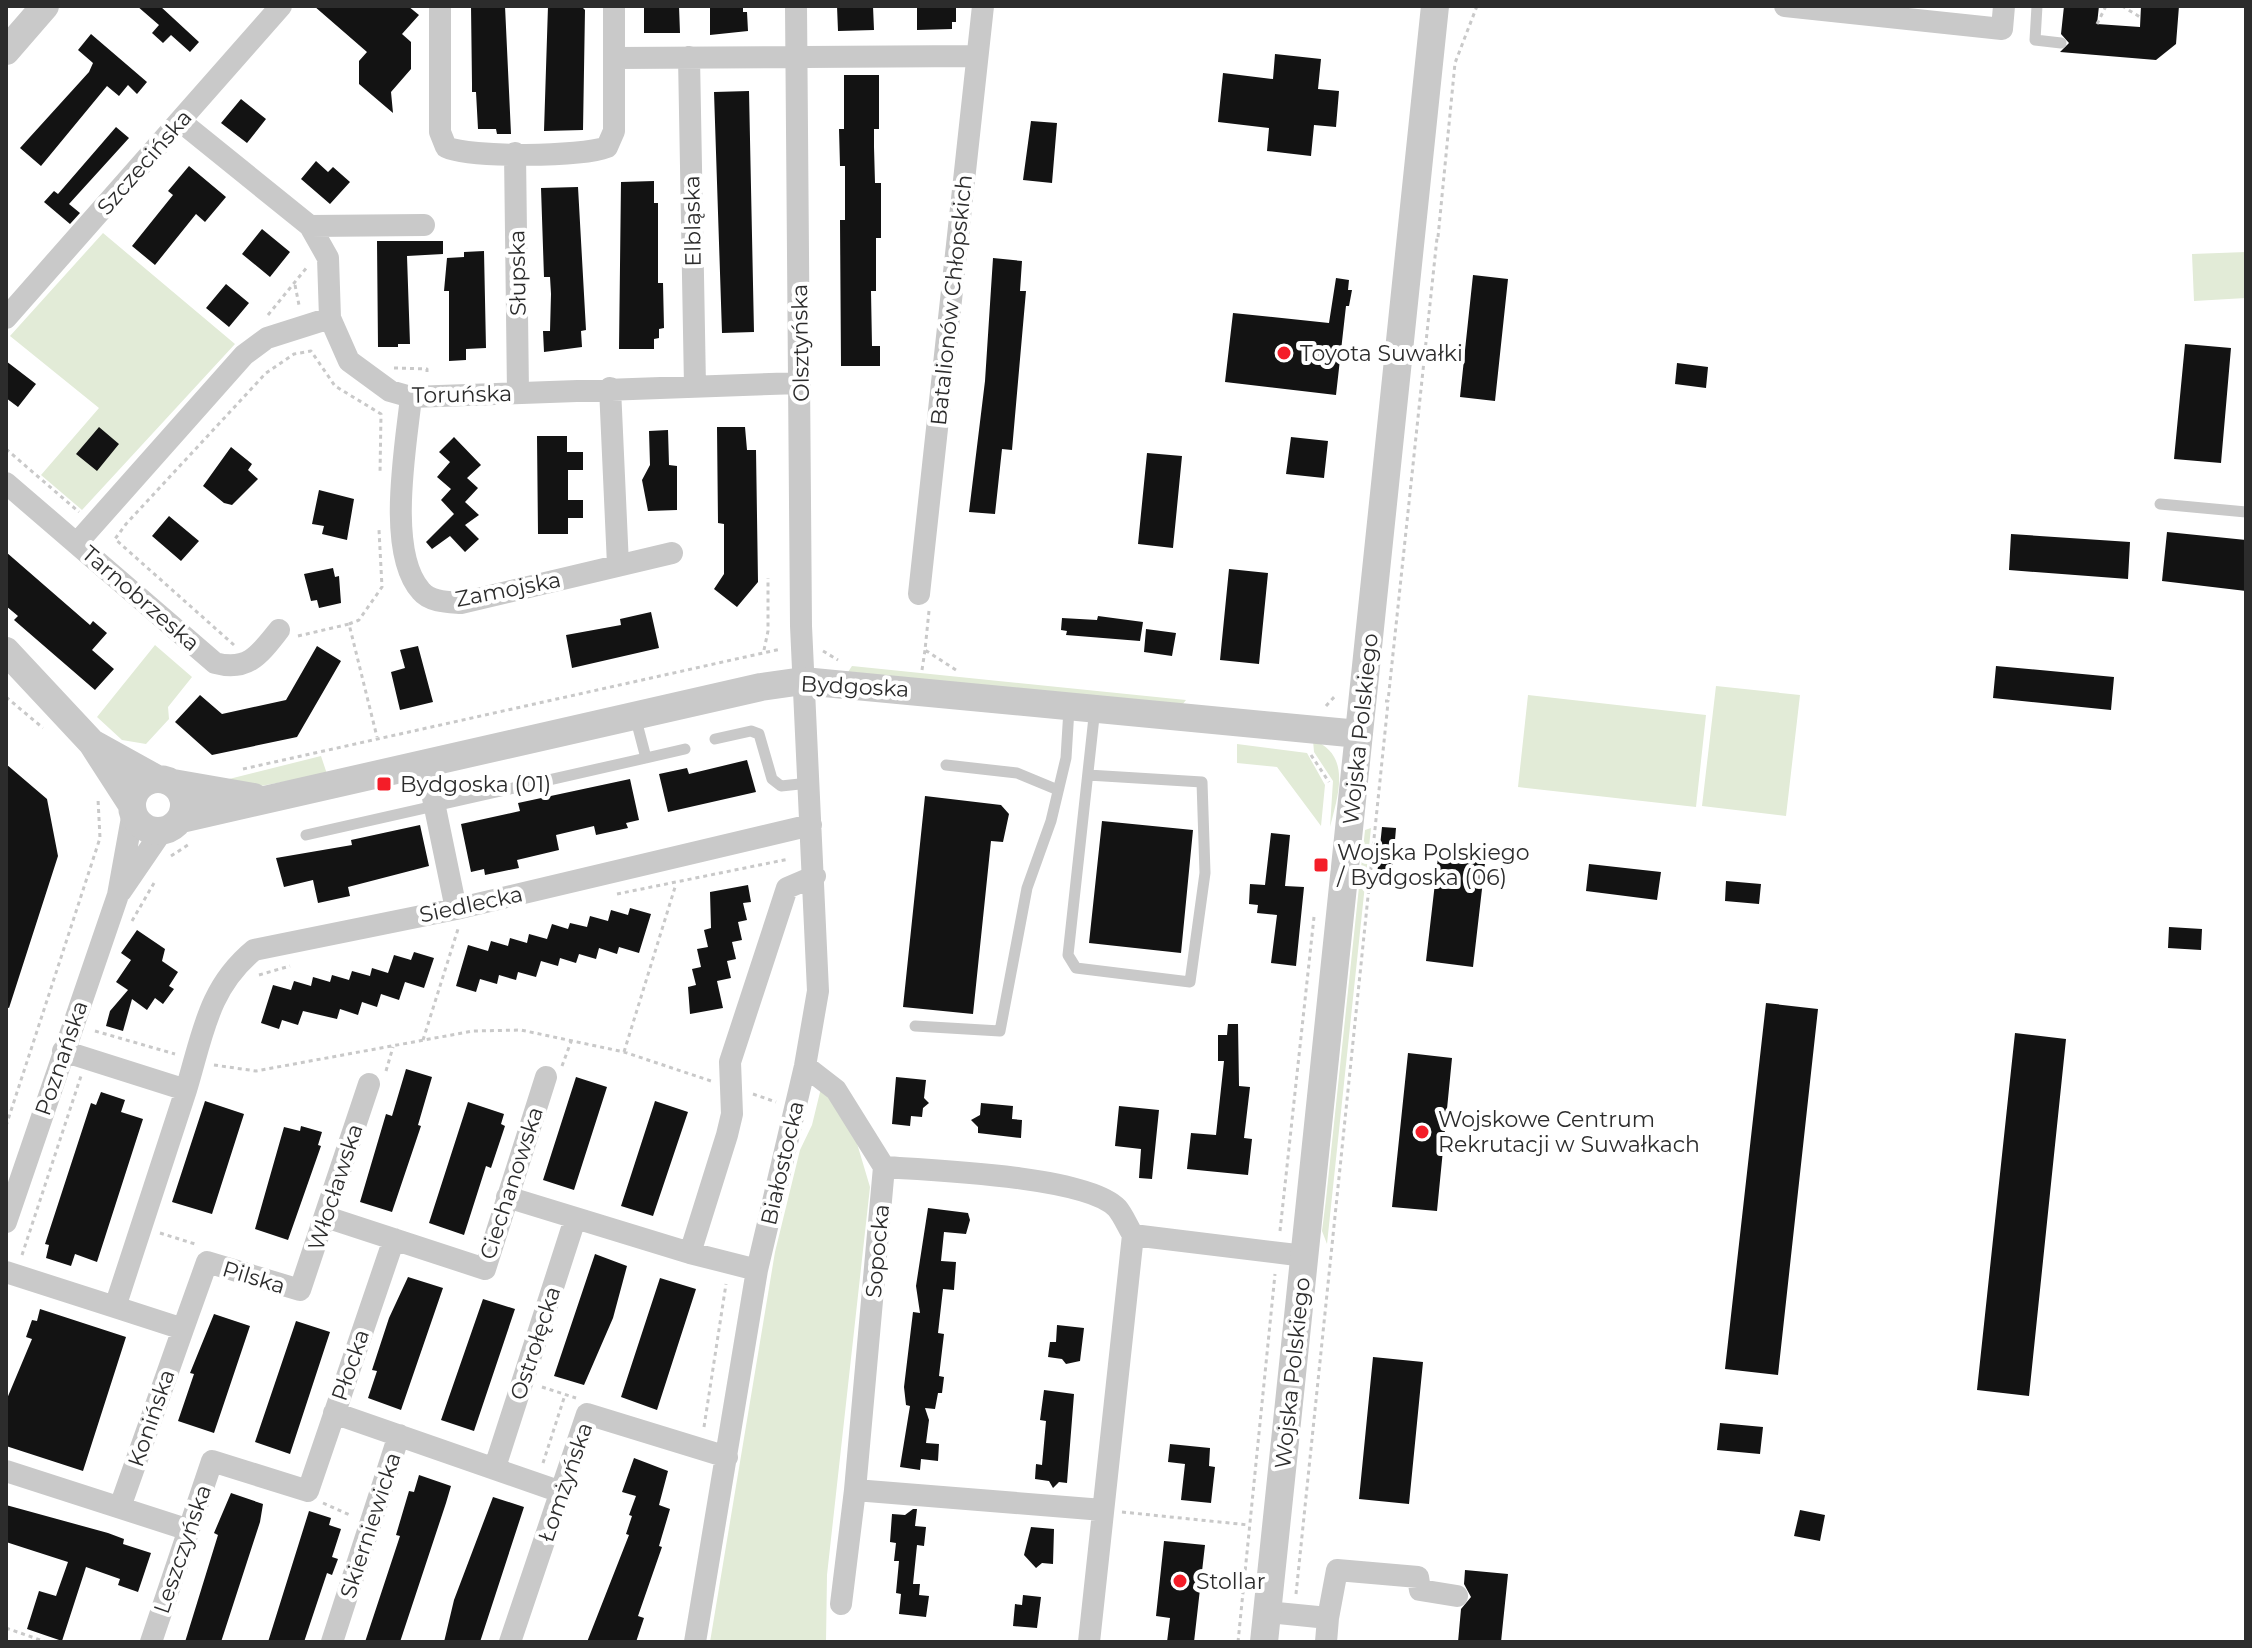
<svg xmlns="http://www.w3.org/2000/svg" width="2252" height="1648" viewBox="0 0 2252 1648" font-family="Montserrat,sans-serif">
<rect width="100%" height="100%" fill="#fff"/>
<!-- green -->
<path fill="#e2ebd7" d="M103 233 235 344 82 510 41 475 99 408 10 336Z
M2246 252V298L2194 301 2192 254Z
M155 645 192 677 168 707 169 719 146 744 122 740 97 717Z
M852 666 1166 698 1186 700 1182 705 848 672Z
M1716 686 1800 695 1786 816 1702 806Z
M1528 695 1706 715 1696 807 1518 787Z
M1313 740C1352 755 1338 795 1330 827L1333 781 1314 752Z
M1237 744 1307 753 1325 785 1321 826 1277 767 1237 763Z
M321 756 327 774 255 787 225 780Z
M1371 828 1327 1244 1322 1231 1326 1199 1365 830Z
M822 1084 856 1140 870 1187 827 1575 826 1642H710L775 1252 800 1150 812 1125Z"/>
<!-- building -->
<path fill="#131313" d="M137 6H160L199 42 190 52 171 35 163 43 152 33 159 25Z
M314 6H408L419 15 402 34 411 42V69L391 92 393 113 359 84V61L367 52Z
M471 6H505L511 134H497L496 129H478L476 92H472V84Z
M548 6H581L585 10 583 130 544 131Z
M644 6H679L680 33H644Z
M710 6H743V12H747L748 31 710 35Z
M837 6H873L874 30 838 31Z
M917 6H956V22H952V29L917 30Z
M2064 6H2099L2097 24 2140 27 2141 6H2179L2176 44 2156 60 2060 52 2069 43 2061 34Z
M91 34 147 82 137 94 128 85 119 96 107 86 41 166 20 148 89 72 93 63 78 50Z
M1275 54 1321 59 1318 89 1339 91 1336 127 1314 125 1311 156 1267 151 1269 128 1218 122 1223 73 1273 79Z
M844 75H879V129H874V147L875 183H881V238H876V291H871L872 346H880V366H841L840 220H845V166H840L839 129H844Z
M749 91 754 332 722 333 714 92Z
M241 99 266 119 247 143 221 123Z
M1031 121 1057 123 1052 183 1023 180Z
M116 127 129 138 69 204 80 213 70 224 44 202 54 191 58 194Z
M316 161 328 172 333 167 350 182 330 204 301 179Z
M189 166 226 197 205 222 196 214 155 265 132 246 173 195 168 191Z
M654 181V203H658V283H663L664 328 659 329V338L654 339V349H619L621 182Z
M578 187 586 330 581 331 582 347 544 352 543 331H550L551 294 550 277H544L541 188Z
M262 229 290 252 270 277 242 254Z
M377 241H443V254L407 256 410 344H398V347H378Z
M484 251 486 348 466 349V360L449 361V291H444L447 258 464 257V252Z
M993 258 1022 261 1020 291H1026L1012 450 1002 449 995 514 969 512 985 381Z
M1473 275 1508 279 1495 401 1460 397Z
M1336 278 1349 280 1348 290H1352L1349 306H1346L1336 395 1225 382 1233 313 1329 323Z
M226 284 249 303 229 327 206 308Z
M2185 344 2231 348 2221 463 2174 459Z
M6 361 36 384 18 407 6 398Z
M1677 363 1708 367 1706 388 1675 384Z
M99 427 119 444 97 471 76 454Z
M717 427H745L747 450H756L758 582 737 607 714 589 724 574V524L718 523Z
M668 430 669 465 677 466V510L648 511 642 480 650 465 649 431Z
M537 436H567V452H583V470H568V500H583V518H568V534H538Z
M454 437 481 465 467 478 478 488 465 502 479 515 465 525 479 539 465 552 450 536 432 549 426 542 454 514 441 500 451 489 437 477 450 462 439 452Z
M1291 437 1328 441 1324 478 1286 474Z
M231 447 252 464 248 470 258 479 232 505 224 503 203 486Z
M1147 453 1182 456 1173 548 1138 544Z
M319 490 354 499 347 540 322 534 324 526 312 524Z
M169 516 199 541 181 561 152 536Z
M2167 532 2246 540V591L2162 581Z
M2011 534 2130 542 2128 579 2009 570Z
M6 552 90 625 93 621 107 633 92 650 114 669 95 690 14 620 18 616 6 606Z
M333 568 335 577 339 576 341 603 319 608 317 600 311 601 304 574Z
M1229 569 1268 573 1259 664 1220 660Z
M651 612 659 648 572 668 566 635 621 625 620 619Z
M1098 616 1143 622 1140 641 1066 635 1067 631 1061 630 1062 618 1097 620Z
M1146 629 1176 633 1172 656 1144 652Z
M317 646 341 661 297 737 212 755 175 722 200 695 222 714 286 700Z
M418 646 433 702 400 710 391 672 405 668 400 650Z
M1996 666 2114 677 2111 710 1993 698Z
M747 760 756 792 668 812 659 774 687 768 689 774Z
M6 764 47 799 58 856 9 1008 6 1007Z
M630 779 639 820 626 823 628 828 596 835 594 826 556 835 559 850 517 860 519 868 485 875 484 869 471 872 461 824 520 811 518 803Z
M925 796 1001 805 1009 814 1003 842 991 841 973 1014 903 1007Z
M1102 821 1193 830 1181 953 1089 943Z
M420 825 429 866 348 887 350 896 318 903 313 880 284 887 276 858 352 845 351 840Z
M1382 827 1396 828 1392 876 1377 875Z
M1271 833 1290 835 1285 886 1304 887 1296 966 1271 963 1277 915 1257 913 1258 905 1249 904 1250 884 1265 885Z
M1438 857 1485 863 1473 967 1426 961Z
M1589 864 1661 872 1657 900 1586 891Z
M1726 881 1761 884 1759 904 1725 901Z
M748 885 751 902 743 903 747 920 738 922 742 940 732 942 736 959 727 961 731 978 717 981 723 1008 690 1014 688 987 696 985 692 969 701 967 697 949 708 947 704 930 711 928 710 892Z
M630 908 651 914 639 953 619 947 617 954 599 948 596 959 579 954 576 963 560 958 558 966 541 961 536 977 518 972 516 980 499 975 497 984 480 979 476 992 456 986 468 945 488 951 491 941 508 946 510 938 527 943 529 934 547 939 552 924 568 929 570 923 587 927 590 916 608 921 611 910 628 915Z
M2169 927 2202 929 2201 950 2168 948Z
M137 930 165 949 162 961 178 972 169 986 174 989 163 1004 155 998 147 1010 132 999 123 1031 106 1026 110 1011 128 990 116 982 131 960 121 953Z
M414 952 434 958 424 988 405 982 399 1000 381 994 377 1007 362 1002 358 1015 340 1009 337 1019 303 1011 298 1025 282 1020 279 1029 261 1023 273 985 291 990 294 981 311 986 313 977 330 982 332 975 349 980 352 971 370 976 372 968 388 973 394 955 411 960Z
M1766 1003 1818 1009 1778 1375 1725 1369Z
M1228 1024H1238L1239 1086 1250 1087 1244 1138 1252 1139 1248 1175 1187 1169 1191 1133 1216 1135 1224 1061H1218V1035H1227Z
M2015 1033 2066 1039 2029 1396 1977 1390Z
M1408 1053 1452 1058 1437 1211 1392 1207Z
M406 1069 432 1077 418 1125 421 1126 392 1212 360 1202 386 1114 392 1116Z
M576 1077 607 1087 574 1190 543 1180Z
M896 1077 926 1080 924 1098 929 1103 923 1108 922 1117 911 1116 910 1126 892 1124Z
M101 1092 125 1100 121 1112 143 1119 97 1262 75 1254 71 1266 46 1258 49 1245 45 1244 91 1103 96 1105Z
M205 1101 244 1114 212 1214 172 1202Z
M655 1101 688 1112 653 1216 621 1206Z
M468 1102 504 1114 501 1124 505 1126 491 1168 486 1166 464 1235 429 1223Z
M981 1103 1013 1106 1012 1119 1022 1120 1021 1138 978 1133V1127L971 1120 980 1115Z
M1119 1106 1159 1110 1152 1179 1139 1178 1141 1149 1115 1146Z
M301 1126 322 1132 318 1145 321 1146 288 1240 255 1229 284 1127 300 1131Z
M928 1208 968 1213 970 1220 966 1234 944 1232 941 1261 956 1262 954 1290 943 1289 938 1333 944 1334 939 1376 944 1377 942 1393H938L935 1409 925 1408 929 1420 926 1443 939 1444 938 1461 921 1459 920 1470 900 1467 910 1406 906 1405 904 1387 913 1312 920 1313 916 1286Z
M595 1254 627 1266 613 1318 584 1385 554 1376Z
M408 1277 443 1288 401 1410 368 1398 377 1371 372 1370 389 1318Z
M660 1278 696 1289 657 1410 621 1397Z
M483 1299 515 1309 474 1431 441 1420Z
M40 1309 126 1337 83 1471 6 1446V1401L32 1339 26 1337 32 1320 37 1321Z
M214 1314 250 1326 214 1433 178 1421 194 1374 190 1373Z
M296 1321 330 1332 290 1454 255 1442Z
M1057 1325 1084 1328 1080 1361 1066 1364 1062 1359 1048 1357 1050 1342H1056Z
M1373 1357 1423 1362 1409 1504 1359 1499Z
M1044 1390 1074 1394 1067 1483 1059 1482 1053 1488 1049 1481 1035 1479 1036 1464 1042 1465 1046 1421 1040 1420Z
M1720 1423 1763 1427 1760 1454 1717 1450Z
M1170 1444 1210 1448 1209 1466 1215 1467 1211 1503 1181 1500 1185 1464 1168 1462Z
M634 1458 668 1471 659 1505 670 1509 659 1546 662 1547 638 1616 644 1618 636 1642H587L629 1535 626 1534 632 1516 629 1515 636 1496 622 1492Z
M419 1475 451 1486 446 1503 400 1642H365L400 1536 396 1535 409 1491 414 1492Z
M231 1493 263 1504 260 1522 221 1642H185L218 1535 214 1533Z
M493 1497 524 1507 480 1642H444L454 1600Z
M6 1505 108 1533 124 1539 123 1544 151 1553 138 1592 118 1585 120 1579 86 1567 62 1641 27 1629 39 1591 56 1596 68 1562 6 1542Z
M913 1509H917L915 1526 926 1527 924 1546 917 1545 913 1584H920L919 1595 929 1596 926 1617 899 1614 901 1594 896 1593 899 1561H894L896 1543 890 1542 892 1514 905 1515Z
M1800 1510 1825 1515 1820 1541 1794 1536Z
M309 1511 331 1518 329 1525 341 1529 332 1557 338 1559 332 1575 327 1573 304 1642H268Z
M1031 1527 1054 1529 1053 1564 1042 1563 1036 1568 1024 1555Z
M1164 1541 1205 1545 1194 1642H1167L1170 1618 1156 1616Z
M1465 1570 1508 1574 1501 1642H1458L1461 1609 1471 1597 1464 1584Z
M1023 1595 1041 1597 1037 1628 1013 1626 1015 1604 1022 1605Z"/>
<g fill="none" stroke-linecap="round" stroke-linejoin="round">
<!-- path -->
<path stroke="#c9c9c9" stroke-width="3" stroke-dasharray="4 4" stroke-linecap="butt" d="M2122 6 2140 17
M2097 24 2106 6
M1438 237 1455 63 1477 6
M295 285 299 305
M268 315 308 266
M394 368 427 369V376
M6 449 79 512
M929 611 925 650 956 670
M349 624 359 620 382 587 379 530
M298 636 349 624 377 737
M234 645 115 539 126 524 266 373 294 354 311 351 335 386 381 414 380 474
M764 650 768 631V578
M823 651 838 660
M922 670 925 650
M6 697 43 728
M1385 701H1388L1437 238
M1326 706 1336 695
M1311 755 1329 782
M243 769 781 649
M171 856 191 843
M617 894 789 859
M132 921 154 883
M259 975 290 966
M95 1031 175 1054
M423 1040 458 929
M624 1052 676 884
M214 1065 256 1071 473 1031 521 1030 624 1052 711 1081
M562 1066 572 1039
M386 1071 393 1047
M753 1094 776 1102
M6 1126 100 838 98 799
M1280 1231 1314 917
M160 1233 195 1244
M22 1255 81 1076
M542 1387 576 1398
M704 1427 726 1284
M543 1463 565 1395
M323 1503 352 1516
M1122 1512 1249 1525
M1296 1594 1388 703
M6 1628 46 1642
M1238 1642 1275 1274"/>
<!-- service -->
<path stroke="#c9c9c9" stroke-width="11" d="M2037 6 2035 40 2061 43
M2160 504 2246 512
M715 739 751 731 759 734 772 779 781 786 809 783
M646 758 685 749
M946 765 1017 773 1058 790
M1088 775 1202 782 1205 873 1190 982 1076 968 1068 955 1095 708
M306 835 646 758 635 716
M915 1026 1000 1031 1027 888 1051 821 1066 758 1069 709"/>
<!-- minor -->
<path stroke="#c9c9c9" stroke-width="22" d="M440 6V132L446 147C470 158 581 157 607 147L614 131V6
M1785 6 2002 29 2004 6
M689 57 695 386
M614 58 977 56
M180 121 310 226 328 258 330 318 349 361 390 391 411 397 800 383
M515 153 518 393
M310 226 424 225
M6 318 281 6
M610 388 618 565
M411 397C406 446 386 552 421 591 430 602 448 602 461 603L672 553
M6 483 215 663C248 672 260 654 279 630
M77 543 244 355 267 338 330 318
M919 594 983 6
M426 764 456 909
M121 891 162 831
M63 1051 186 1090C203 1034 208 988 254 950L456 909 811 825
M805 1066 836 1090 884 1167
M186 1090 115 1307 183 1329 207 1262 300 1290 369 1084
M884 1167C931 1170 1087 1176 1117 1208 1123 1215 1128 1227 1133 1235L1305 1256
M507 1197 690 1253 727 1135 732 1114 730 1062 787 888 815 876
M326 1217 485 1269 546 1077
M6 1222 118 895 133 812
M690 1253 757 1270
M6 1272 115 1307
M334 1413 561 1492
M495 1467 575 1219
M6 1471 189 1530
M855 1490 1103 1510
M120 1507 183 1329
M841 1604 855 1490 884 1167
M1267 1612 1328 1618 1337 1570 1418 1577 1420 1590 1457 1596
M151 1642 212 1461 308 1491 394 1239
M332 1642 399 1435
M510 1642 587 1414 727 1457
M695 1642 757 1270 805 1066 818 991 801 626 796 6
M1089 1642 1133 1235
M1326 1642 1328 1618"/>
<!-- tertiary -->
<path stroke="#c9c9c9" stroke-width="28" d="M6 51 45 6
M6 651 92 743 132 805
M92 743 157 779
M132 805a26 26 0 1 1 52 0a26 26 0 1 1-52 0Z
M173 783 254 797
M181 819 761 687 803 681 1359 734
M1264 1642 1435 6"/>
</g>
<!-- markers -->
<g fill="#f41d28" stroke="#fff" stroke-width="3">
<circle cx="1284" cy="353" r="8"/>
<rect x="376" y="776" width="16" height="16" rx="4"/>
<rect x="1313" y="857" width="16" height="16" rx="4"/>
<circle cx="1422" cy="1132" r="8"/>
<circle cx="1180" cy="1581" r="8"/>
</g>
<g text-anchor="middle" stroke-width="8" stroke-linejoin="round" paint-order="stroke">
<!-- street labels -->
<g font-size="22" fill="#2c2c2c" stroke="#fff">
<text transform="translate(144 162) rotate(-49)" y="8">Szczecińska</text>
<text transform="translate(692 221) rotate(-91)" y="8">Elbląska</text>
<text transform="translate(517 273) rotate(-91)" y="8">Słupska</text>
<text transform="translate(951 300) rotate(-84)" y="8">Batalionów Chłopskich</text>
<text transform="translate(800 343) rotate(-91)" y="8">Olsztyńska</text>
<text transform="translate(462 394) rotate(-1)" y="8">Toruńska</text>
<text transform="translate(508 589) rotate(-11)" y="8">Zamojska</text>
<text transform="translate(141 598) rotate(41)" y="8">Tarnobrzeska</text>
<text transform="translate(855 686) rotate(3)" y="8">Bydgoska</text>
<text transform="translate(1360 729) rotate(-84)" y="8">Wojska Polskiego</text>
<text transform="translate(471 904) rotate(-12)" y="8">Siedlecka</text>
<text transform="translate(61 1058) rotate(-71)" y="8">Poznańska</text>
<text transform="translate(782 1163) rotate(-77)" y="8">Białostocka</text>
<text transform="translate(511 1183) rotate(-72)" y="8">Ciechanowska</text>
<text transform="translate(335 1187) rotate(-72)" y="8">Włocławska</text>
<text transform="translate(877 1251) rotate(-85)" y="8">Sopocka</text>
<text transform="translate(254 1277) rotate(17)" y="8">Pilska</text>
<text transform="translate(535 1343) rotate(-72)" y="8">Ostrołęcka</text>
<text transform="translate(350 1365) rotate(-71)" y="8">Płocka</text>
<text transform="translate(1292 1373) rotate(-84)" y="8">Wojska Polskiego</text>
<text transform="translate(151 1418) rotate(-71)" y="8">Konińska</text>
<text transform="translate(565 1482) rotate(-71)" y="8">Łomżyńska</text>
<text transform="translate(370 1525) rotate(-72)" y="8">Skierniewicka</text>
<text transform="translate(182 1549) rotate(-71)" y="8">Leszczyńska</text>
</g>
<!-- poi labels -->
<g font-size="22" fill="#2c2c2c" stroke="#fff" text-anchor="start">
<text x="1300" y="361">Toyota Suwałki</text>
<text x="400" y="792">Bydgoska (01)</text>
<text x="1337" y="860">Wojska Polskiego<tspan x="1337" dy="25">/ Bydgoska (06)</tspan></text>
<text x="1438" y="1127">Wojskowe Centrum<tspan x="1438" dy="25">Rekrutacji w Suwałkach</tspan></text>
<text x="1196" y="1589">Stollar</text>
</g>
</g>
<!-- border -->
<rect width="2252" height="1648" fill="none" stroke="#2c2c2c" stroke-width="16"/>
</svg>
